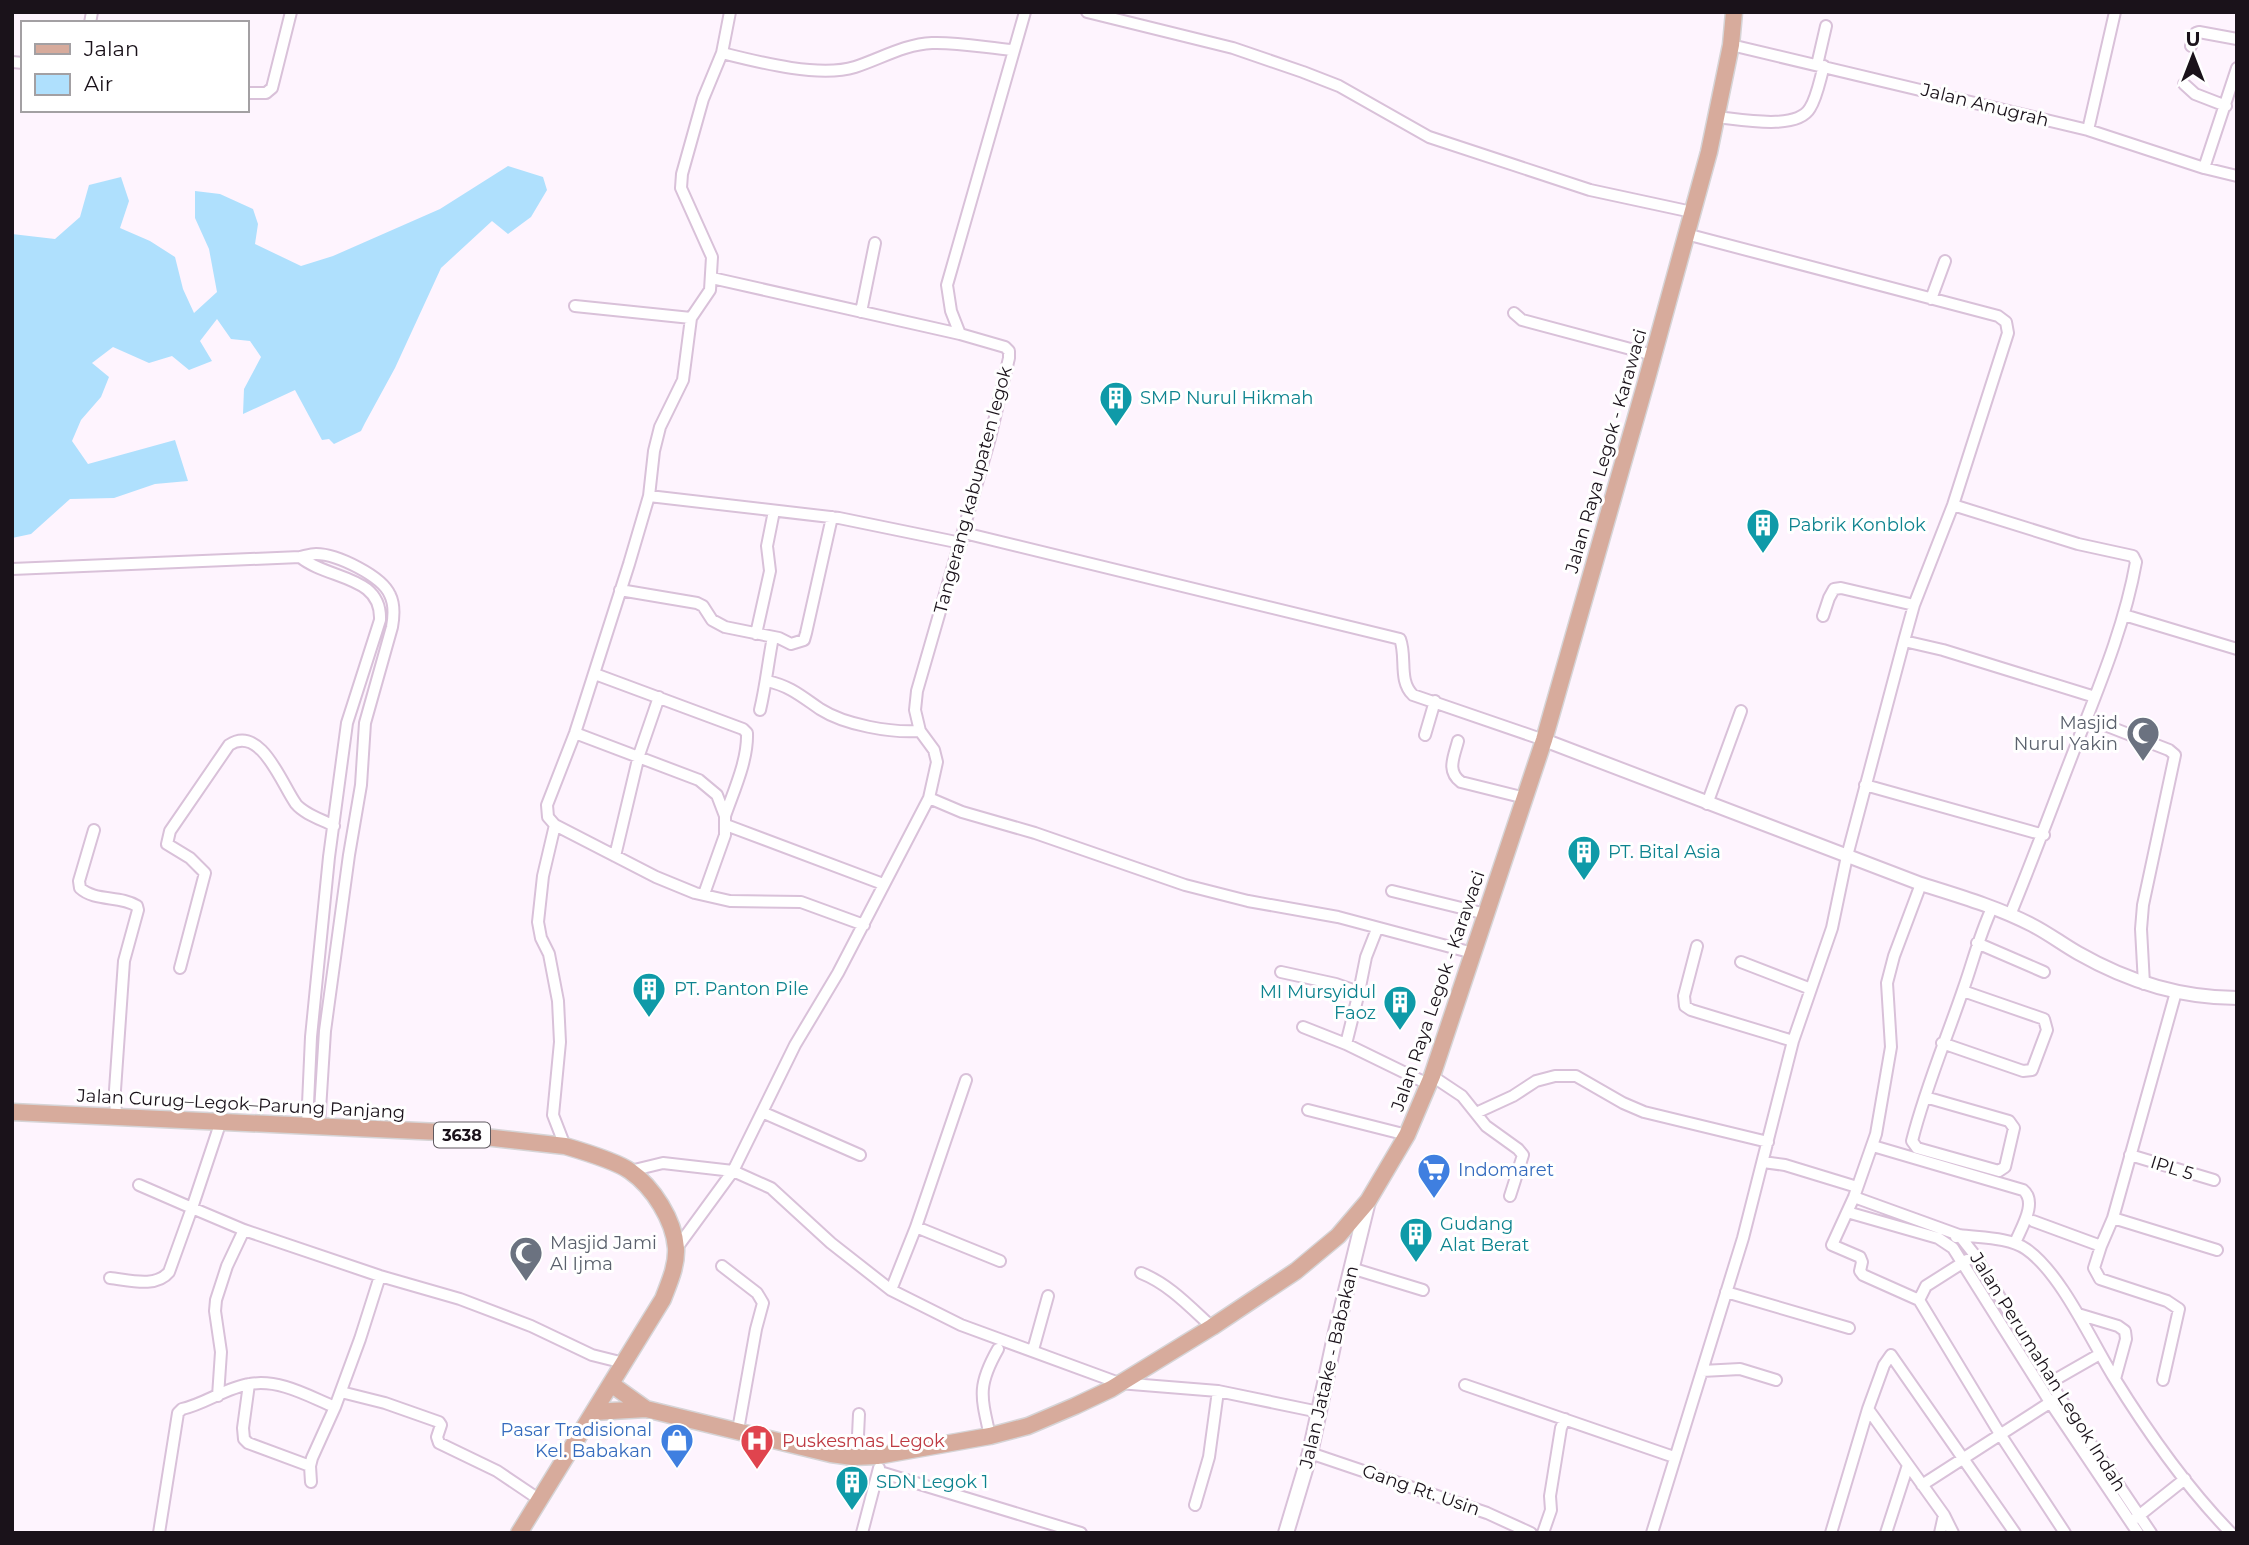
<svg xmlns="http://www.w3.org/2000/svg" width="2249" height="1545" viewBox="0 0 2249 1545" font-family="Montserrat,sans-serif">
<rect width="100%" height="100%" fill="#fef4fe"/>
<!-- water -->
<path fill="#afe0fd" d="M508 166 543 177 547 190 531 217 508 234 492 221 441 268 395 368 365 423 361 431 334 444 329 439 322 440 295 390 243 414 244 389 261 357 250 341 231 339 217 319 200 341 212 361 189 370 172 356 149 363 113 347 92 363 109 377 101 397 81 420 72 441 88 464 175 440 188 481 155 484 114 498 70 499 31 534 12 538V234L55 239 80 217 89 185 121 177 129 201 120 228 150 241 175 257 183 289 194 313 217 292 209 249 195 218V191L220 194 253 209 258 224 255 244 301 266 333 256 440 209Z"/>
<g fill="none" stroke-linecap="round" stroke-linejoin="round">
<defs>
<path id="minor" d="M730 12 722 53C758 62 819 78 855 67 880 59 905 44 932 43 959 42 987 48 1013 50
M1087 12 1233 48 1303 72 1339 86 1429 137 1590 190 1692 212
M90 23 92 12
M1731 45 2088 130 2204 168 2237 176
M2191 46 2196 33 2199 32 2237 39
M722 53 703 99 682 174 681 188 712 257 710 290 691 318 683 380 660 427 654 451 649 496 629 564 575 733 547 805 548 817 555 825 656 877 695 893 730 901 801 902 864 925
M12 62 23 63
M1817 65 1826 26
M2184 84 2195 94 2226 106
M247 93H266L272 88 291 12
M1716 117C1739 119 1797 131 1810 108 1817 97 1820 79 1824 66
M2088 130 2115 12
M2204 168 2237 68
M712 278 960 334
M1931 299 1945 261
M575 306 691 318
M861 312 875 243
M1514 313 1522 320 1653 355
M649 496 839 518 961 543
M1953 505 2078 544 2133 556 2136 562C2126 618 2105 672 2084 725 2059 788 2036 852 2010 915
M964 533 1400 639C1407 657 1398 681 1413 695L1544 740
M300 557C328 580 382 575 380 620L347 723 329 857 311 1037 307 1126
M12 569 300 557C305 556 311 554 316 554 337 554 382 576 390 595 395 605 394 616 392 627L365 723 361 785 349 855 325 1031 319 1126
M620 590 697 603 703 606 712 620 725 627 779 638 791 644 804 640 806 633 832 517
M2124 615 2237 649
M1823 616 1829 598 1834 589 1841 588 1914 605
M756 634 770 571 767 546 774 511
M1904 641 1943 650 2095 697
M595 674 743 729 747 733C748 760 734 790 725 816
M767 681C790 686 801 696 820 709 845 725 891 733 920 731
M760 710C766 685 768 662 773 637
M2087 718 2169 750 2175 755 2143 905 2141 929 2144 984
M575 733 699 780 717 795 725 816V835L704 894
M1425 735 1435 701
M1458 741C1454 757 1446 771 1461 782L1525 798
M1865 785 2044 835
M929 798 962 812 1035 833 1185 885 1248 901 1338 917 1473 953
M1707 804 1741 711
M555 825 543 876 538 922 541 938 549 954 558 1001 560 1042 553 1115 565 1146
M726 825 883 884
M94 830 79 881 80 888C95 902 120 895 137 906L138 910 124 961 115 1090 116 1118
M615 856 639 755 659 697
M1921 884 1894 956 1887 983 1891 1047 1876 1134 1854 1197 1832 1245 1860 1257 1862 1262 1860 1271 1863 1275 1919 1300 2000 1434 2065 1533
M1392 891 1486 914
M1977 943 2044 972
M1697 946 1684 996 1685 1006 1691 1010 1793 1041
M1741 962 1811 989
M180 968 205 873 190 858 167 844 170 831 229 745C261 724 282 785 296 804 304 814 323 820 334 826
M1281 972 1336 984 1359 992 1346 1044
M1359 992 1366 957 1377 929
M1303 1027 1346 1044 1428 1084
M1942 1043 2023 1071 2032 1070 2047 1030 2044 1019 1963 991
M1432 1076 1462 1096 1486 1126 1518 1149 1523 1155 1510 1196
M1925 1097 2009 1121 2014 1128 2005 1167 1999 1171 1917 1148 1912 1141C1925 1089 1946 1040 1963 990 1973 962 1979 936 1992 908
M1308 1110 1407 1135
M762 1112 860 1155
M1476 1113 1513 1096 1536 1081 1555 1076H1576L1623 1103 1644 1112 1768 1142
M221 1121 192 1208 244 1230 380 1276 460 1299 531 1326 592 1355 624 1363
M1873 1146 2023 1190C2038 1202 2021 1228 2015 1243
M2130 1155 2214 1180
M1763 1162 1785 1165 1857 1187
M630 1171 663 1163 733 1171 771 1188 831 1243 891 1290 961 1325 1119 1383 1218 1391 1319 1412
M1854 1197 1959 1235 1974 1254 2060 1398 2151 1533
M1847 1212 1938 1238 1953 1248 2050 1402 2138 1533
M2113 1218 2176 992
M2033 1221 2101 1246 2113 1218 2217 1250
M916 1227 1000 1261
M1956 1237 1959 1235C1980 1238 2009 1237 2026 1249 2060 1272 2091 1340 2113 1376 2145 1428 2188 1489 2231 1533
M2101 1246 2094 1268 2100 1279 2167 1301 2179 1309 2163 1380
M676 1249 733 1171 795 1045 838 973 929 798 937 762 934 750 920 731 915 710 917 691 990 438 1009 358V351L1005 347 960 334 951 311 947 285 1025 12
M722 1266 757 1293 763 1303 756 1329 738 1430
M1351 1268 1423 1290
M1141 1273C1169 1284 1190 1307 1212 1327
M110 1278C129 1280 156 1288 169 1272L192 1208 139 1185
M891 1290 916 1227 966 1080
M1726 1292 1849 1328
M1919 1300 1926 1286 1967 1260
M2078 1314 2118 1326 2125 1331 2126 1339 2115 1379
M1033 1350 1048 1296
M1702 1371 1740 1369 1776 1380
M2051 1382 2100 1354
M249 1384 243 1428 244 1439 248 1443 310 1466
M1465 1385 1674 1457
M341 1392 385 1403 439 1422 441 1425 437 1437 439 1443 497 1471 540 1500
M218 1396 221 1352 215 1311 216 1300 227 1266 244 1230
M1868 1409 1944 1515 1953 1533
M990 1436C981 1396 977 1386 998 1349
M1310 1453 1487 1513 1531 1533
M857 1457 859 1414
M880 1472 1081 1533
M311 1482 310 1466 312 1458 335 1407
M1922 1485 2054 1400
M1195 1505 1209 1457 1218 1391
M2136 1518 2185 1479
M159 1533 178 1413 182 1409C205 1404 227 1387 250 1384 280 1379 308 1396 335 1407L360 1339 380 1276
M862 1533 879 1468
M1543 1533 1551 1510 1550 1496 1561 1428 1565 1419
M1652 1533 1743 1238 1793 1041 1832 928 1847 856 1904 641 1914 605 1953 505 2008 333 2006 322 1998 316 1686 234
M1831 1533 1868 1409 1884 1365 1891 1355 2015 1533
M1886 1533 1908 1465
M1940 1533 1944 1515"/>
<path id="tertiary" d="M1544 740 1921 884C1959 896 1997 907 2032 925 2048 933 2062 944 2078 953 2127 981 2180 998 2237 998"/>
<path id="secondary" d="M1286 1533 1310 1453 1336 1332 1368 1201"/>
<path id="primary" d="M12 1112 440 1132 565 1146C582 1151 616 1161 630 1171 653 1187 674 1220 676 1248 677 1266 669 1283 663 1299L519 1533
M611 1384 646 1409
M594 1412 646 1409 831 1454 853 1457 877 1456 990 1436 1028 1426 1075 1406 1111 1389 1212 1327 1296 1271 1338 1236 1368 1201 1407 1135 1432 1076 1544 740 1646 382 1709 152 1731 45 1734 12"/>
</defs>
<!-- minor casing -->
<use href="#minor" stroke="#d9c1d9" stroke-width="14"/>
<!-- tertiary casing -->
<use href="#tertiary" stroke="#d9c1d9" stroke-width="16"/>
<!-- secondary casing -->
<use href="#secondary" stroke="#d9c1d9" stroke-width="18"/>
<!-- primary casing -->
<use href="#primary" stroke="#d6d4d6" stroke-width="19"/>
<!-- minor -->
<use href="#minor" stroke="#fff" stroke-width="10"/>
<!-- tertiary -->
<use href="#tertiary" stroke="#fff" stroke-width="12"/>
<!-- secondary -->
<use href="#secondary" stroke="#fff" stroke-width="14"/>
<!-- primary -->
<use href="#primary" stroke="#d7ab9c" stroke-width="16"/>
</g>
<!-- icons -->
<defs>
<symbol id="building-pin" viewBox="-11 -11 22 30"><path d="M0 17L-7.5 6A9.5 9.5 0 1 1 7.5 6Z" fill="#0f9aa8" stroke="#fff"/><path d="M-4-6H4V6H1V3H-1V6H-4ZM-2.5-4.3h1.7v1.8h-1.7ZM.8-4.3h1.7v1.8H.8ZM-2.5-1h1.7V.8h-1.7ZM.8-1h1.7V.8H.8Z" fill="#fff"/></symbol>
<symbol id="mosque-pin" viewBox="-11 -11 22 30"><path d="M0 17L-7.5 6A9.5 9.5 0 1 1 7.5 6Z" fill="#6b7280" stroke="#fff"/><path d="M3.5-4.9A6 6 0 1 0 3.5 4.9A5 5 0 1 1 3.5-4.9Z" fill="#fff"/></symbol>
<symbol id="supermarket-pin" viewBox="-11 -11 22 30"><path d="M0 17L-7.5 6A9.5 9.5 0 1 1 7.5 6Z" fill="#3f7fe0" stroke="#fff"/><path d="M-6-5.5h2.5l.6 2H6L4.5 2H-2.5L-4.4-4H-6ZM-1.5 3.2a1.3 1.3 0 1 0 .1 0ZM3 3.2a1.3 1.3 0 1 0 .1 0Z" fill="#fff"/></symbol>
<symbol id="shop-pin" viewBox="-11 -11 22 30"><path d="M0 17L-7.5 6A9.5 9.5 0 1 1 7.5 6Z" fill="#3f7fe0" stroke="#fff"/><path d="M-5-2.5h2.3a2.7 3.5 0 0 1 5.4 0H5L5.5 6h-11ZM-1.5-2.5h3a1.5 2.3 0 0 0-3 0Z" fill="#fff"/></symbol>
<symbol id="hospital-pin" viewBox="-11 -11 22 30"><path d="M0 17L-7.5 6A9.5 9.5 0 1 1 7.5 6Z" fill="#e0444e" stroke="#fff"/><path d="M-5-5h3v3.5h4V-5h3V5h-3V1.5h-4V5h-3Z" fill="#fff"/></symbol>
</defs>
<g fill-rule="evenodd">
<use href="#building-pin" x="1097" y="379" width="38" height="52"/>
<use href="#building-pin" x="1744" y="506" width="38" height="52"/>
<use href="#mosque-pin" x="2124" y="714" width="38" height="52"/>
<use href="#building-pin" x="1565" y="833" width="38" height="52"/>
<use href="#building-pin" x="630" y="970" width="38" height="52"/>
<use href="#building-pin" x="1381" y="983" width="38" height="52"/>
<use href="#supermarket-pin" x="1415" y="1151" width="38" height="52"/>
<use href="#building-pin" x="1397" y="1215" width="38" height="52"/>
<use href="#mosque-pin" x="507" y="1234" width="38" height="52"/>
<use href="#shop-pin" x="658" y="1421" width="38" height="52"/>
<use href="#hospital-pin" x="738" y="1422" width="38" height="52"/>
<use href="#building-pin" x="833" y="1463" width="38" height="52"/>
</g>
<g text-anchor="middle" stroke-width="6" stroke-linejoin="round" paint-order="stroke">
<!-- shield labels -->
<rect fill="#fff" stroke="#5f595f" stroke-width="2" x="434" y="1122.5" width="56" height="25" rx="5"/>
<g font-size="16" font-weight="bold" fill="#1a121a">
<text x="462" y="1141">3638</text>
</g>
<!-- street labels -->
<g font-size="18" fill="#1a121a" stroke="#fff">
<text transform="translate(1985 105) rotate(14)" y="6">Jalan Anugrah</text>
<text transform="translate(1606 451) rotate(-74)" y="6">Jalan Raya Legok - Karawaci</text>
<text transform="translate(973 490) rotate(-75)" y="6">Tangerang kabupaten legok</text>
<text transform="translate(1438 991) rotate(-71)" y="6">Jalan Raya Legok - Karawaci</text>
<text transform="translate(241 1104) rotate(3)" y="6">Jalan Curug–Legok–Parung Panjang</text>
<text transform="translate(2172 1168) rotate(17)" y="6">IPL 5</text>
<text transform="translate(1329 1367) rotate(-77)" y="6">Jalan Jatake - Babakan</text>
<text transform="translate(2048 1372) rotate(58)" y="6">Jalan Perumahan Legok Indah</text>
<text transform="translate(1421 1490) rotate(19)" y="6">Gang Rt. Usin</text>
</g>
<!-- culture labels -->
<g font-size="18" fill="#0d838f" stroke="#fff" text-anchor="start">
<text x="1140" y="404">SMP Nurul Hikmah</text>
<text x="1788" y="531">Pabrik Konblok</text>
<text x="1608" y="858">PT. Bital Asia</text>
<text x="674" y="995">PT. Panton Pile</text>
<text x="1376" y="998" text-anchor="end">MI Mursyidul<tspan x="1376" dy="21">Faoz</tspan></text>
<text x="1440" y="1230">Gudang<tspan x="1440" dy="21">Alat Berat</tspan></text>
<text x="876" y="1488">SDN Legok 1</text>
</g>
<!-- worship labels -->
<g font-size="18" fill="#5b616d" stroke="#fff" text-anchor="end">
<text x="2118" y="729">Masjid<tspan x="2118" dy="21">Nurul Yakin</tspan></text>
<text x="550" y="1249" text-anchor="start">Masjid Jami<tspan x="550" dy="21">Al Ijma</tspan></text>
</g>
<!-- shop labels -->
<g font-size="18" fill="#366cbe" stroke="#fff" text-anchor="start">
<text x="1458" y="1176">Indomaret</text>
<text x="652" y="1436" text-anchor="end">Pasar Tradisional<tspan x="652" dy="21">Kel. Babakan</tspan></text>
</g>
<!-- health labels -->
<g font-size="18" fill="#be3a42" stroke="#fff" text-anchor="start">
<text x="782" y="1447">Puskesmas Legok</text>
</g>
</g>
<!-- border -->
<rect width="2249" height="1545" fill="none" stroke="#1a121a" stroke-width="28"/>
<!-- legend -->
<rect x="21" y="21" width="228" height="91" fill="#ffffff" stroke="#a3a0a3" stroke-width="2"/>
<rect x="35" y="44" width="35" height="10" fill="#d7ab9c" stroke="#a3a0a3" stroke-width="2"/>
<text x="84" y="56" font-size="21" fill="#1a121a">Jalan</text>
<rect x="35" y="74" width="35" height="21" fill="#afe0fd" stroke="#a3a0a3" stroke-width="2"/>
<text x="84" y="91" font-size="21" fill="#1a121a">Air</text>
<!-- north arrow -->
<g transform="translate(2193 56)" stroke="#ffffff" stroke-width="5" paint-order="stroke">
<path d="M0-5L12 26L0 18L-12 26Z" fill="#1a121a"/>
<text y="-10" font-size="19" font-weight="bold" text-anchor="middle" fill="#1a121a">U</text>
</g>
</svg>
